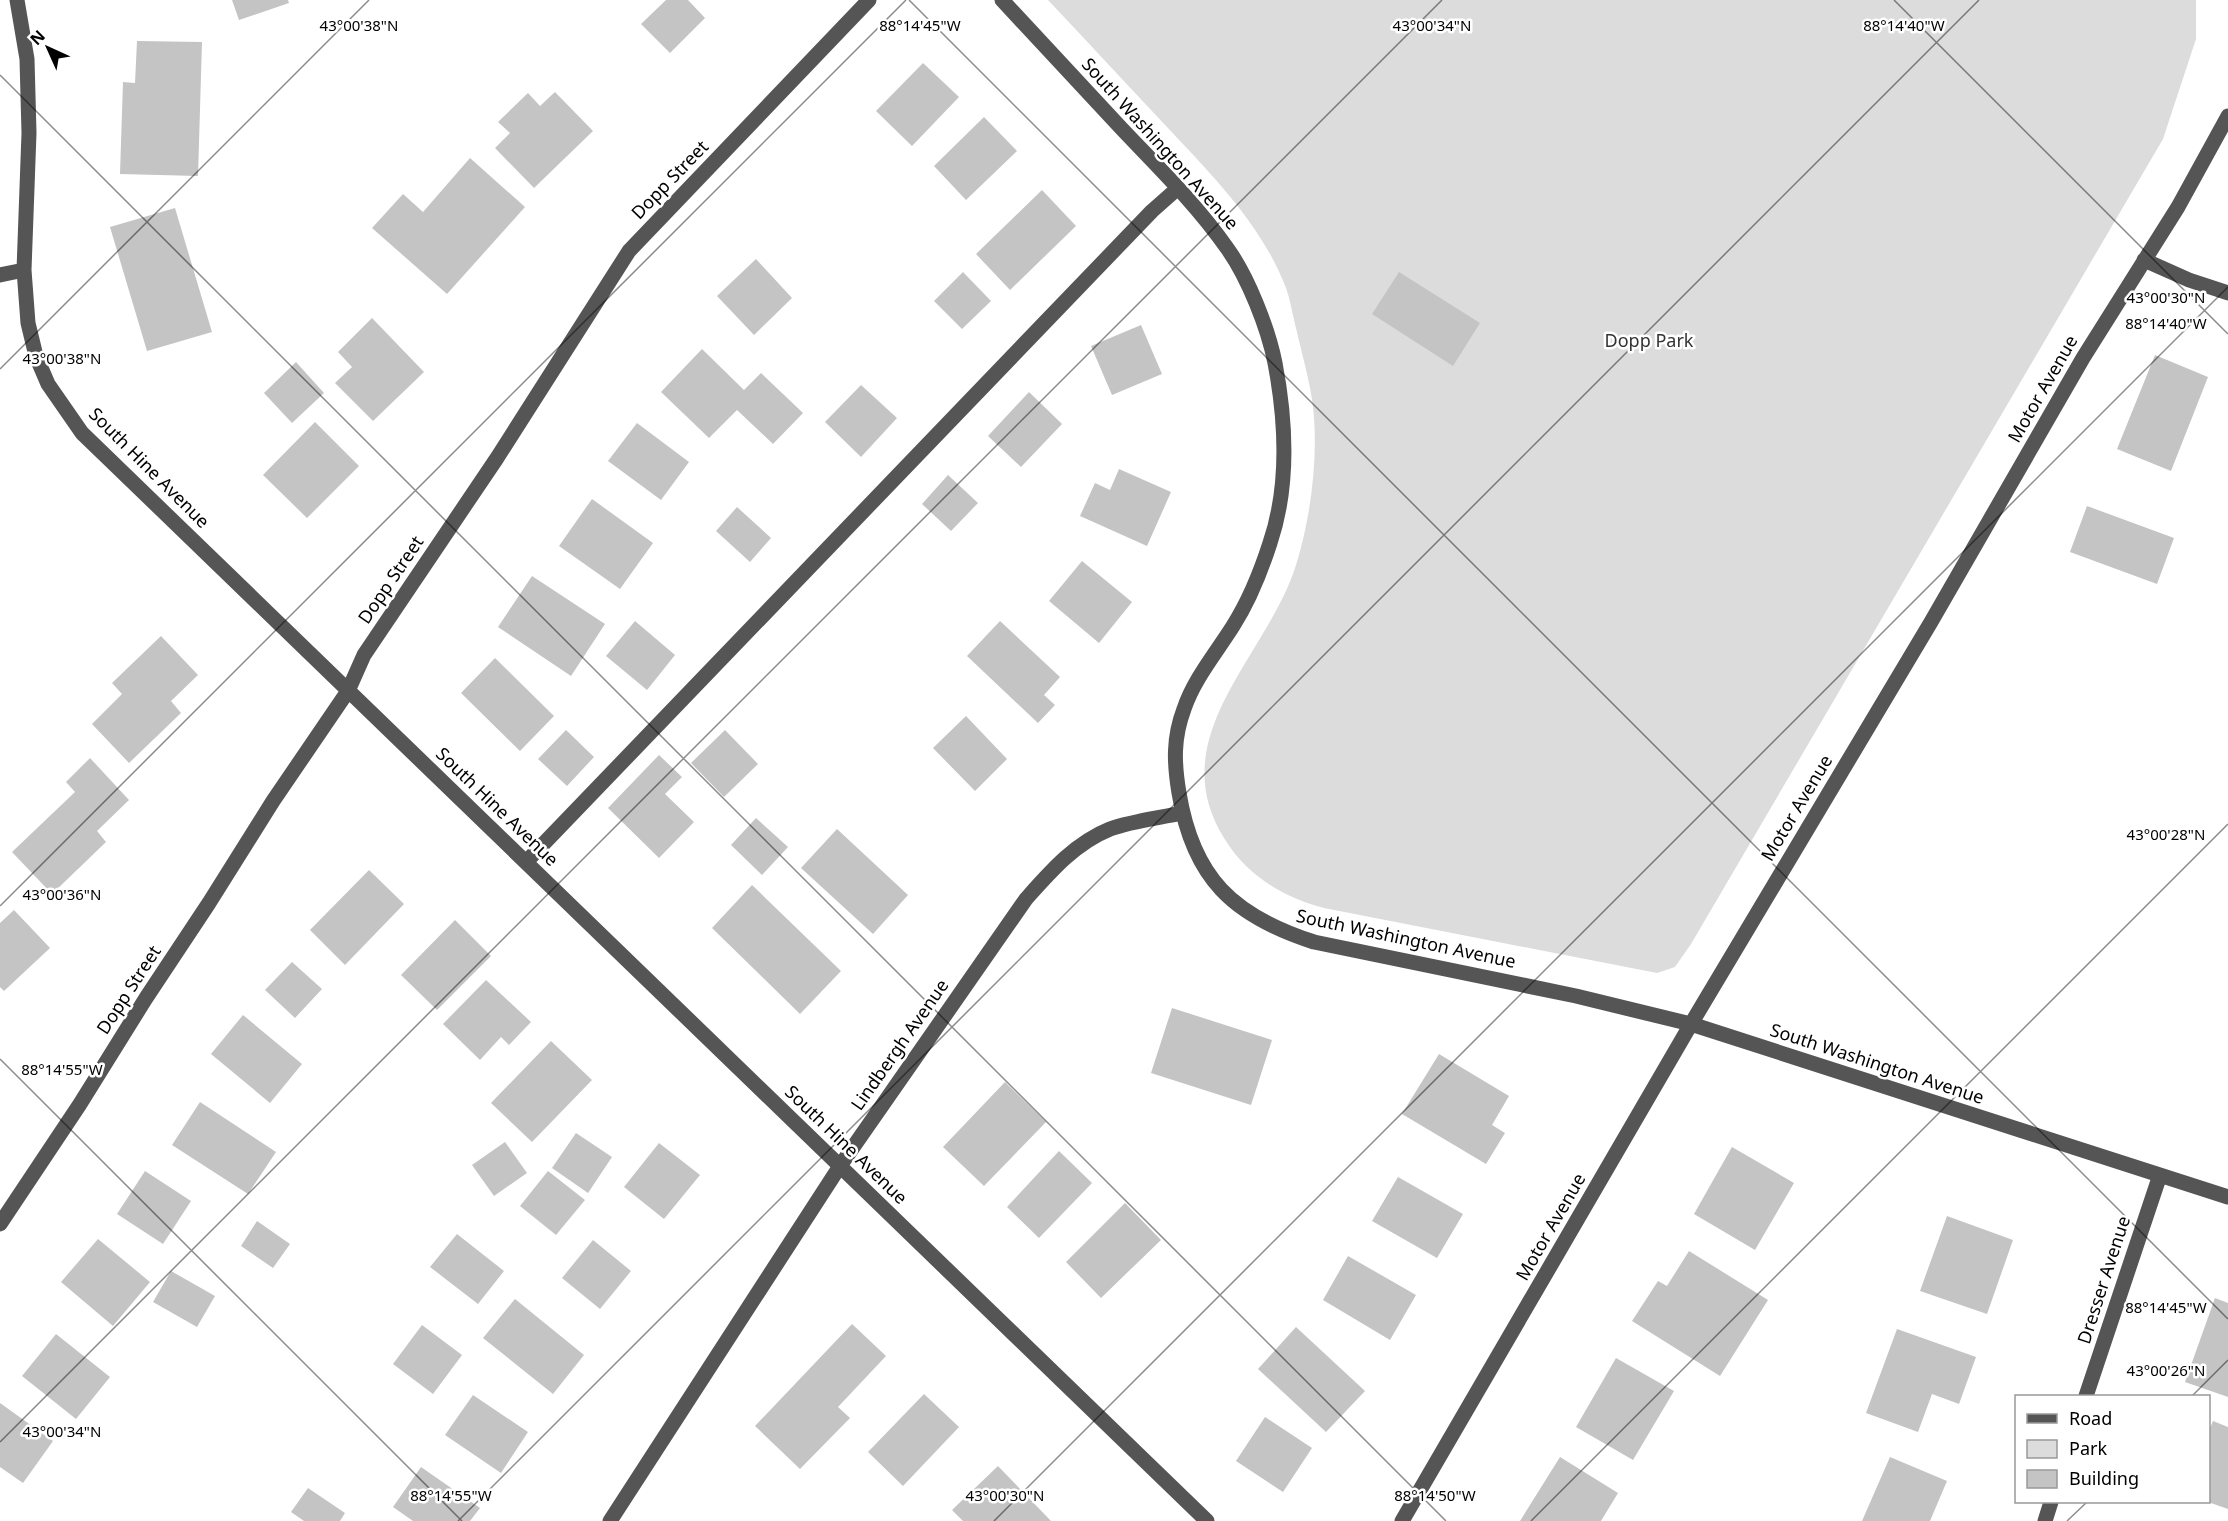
<svg xmlns="http://www.w3.org/2000/svg" width="2228" height="1521" viewBox="0 0 2228 1521" font-family="'Noto Sans',sans-serif">
<rect width="100%" height="100%" fill="#fff"/>
<!-- green -->
<path fill="#dcdcdc" d="M1048 0H2196V39L2163 139 1691 944 1675 967 1657 973 1324 908C1283 897 1247 876 1224 838 1161 736 1268 656 1296 565 1312 514 1321 441 1310 388 1306 367 1300 346 1295 324 1292 312 1290 299 1286 288 1262 225 1212 175 1167 127 1127 85 1088 42 1048 0Z"/>
<!-- building -->
<path fill="#c4c4c4" d="M232 0H288L289 3 239 20Z
M666 0H688L705 18 670 53 641 24Z
M137 41 202 42 198 176 120 174 123 82 135 83Z
M923 63 959 97 912 146 876 111Z
M555 92 593 131 534 188 495 148 510 133 498 122 528 93 540 106Z
M984 117 1017 151 966 200 934 166Z
M470 158 525 207 447 294 372 228 403 194 423 212Z
M1042 190 1076 226 1010 290 976 254Z
M175 208 212 332 147 351 110 227Z
M756 259 792 298 754 335 717 296Z
M963 272 991 301 962 329 934 301Z
M1399 272 1480 323 1453 366 1372 314Z
M372 318 424 372 373 421 335 383 352 367 338 352Z
M1141 325 1162 374 1112 395 1091 346Z
M702 349 744 390 761 373 803 413 773 444 737 410 709 438 661 392Z
M2155 355 2208 377 2171 471 2117 449Z
M296 362 324 393 292 423 264 393Z
M861 385 897 418 861 457 825 422Z
M1029 392 1062 424 1021 467 988 436Z
M315 422 359 466 307 518 263 475Z
M637 423 689 462 661 500 608 461Z
M1119 469 1171 492 1147 546 1080 516 1095 483 1110 490Z
M948 475 978 503 951 531 922 504Z
M592 499 653 543 620 589 559 546Z
M2087 506 2174 538 2157 584 2070 552Z
M737 507 771 538 750 562 716 531Z
M1082 561 1132 602 1099 643 1049 601Z
M532 576 605 624 571 676 498 627Z
M635 621 675 655 647 690 606 656Z
M1000 621 1060 677 1044 695 1055 705 1038 723 967 656Z
M161 636 198 675 171 701 181 713 129 763 92 724 122 694 112 683Z
M495 658 554 716 520 751 461 693Z
M966 716 1007 759 975 791 933 748Z
M566 730 594 757 567 786 538 759Z
M725 730 758 764 724 797 691 763Z
M659 755 682 777 665 794 694 822 659 858 608 808Z
M90 758 129 800 97 831 106 842 52 894 12 852 75 792 66 782Z
M756 818 788 847 762 875 731 845Z
M837 829 908 895 873 934 801 868Z
M369 870 404 904 345 965 310 930Z
M752 885 841 971 800 1014 712 928Z
M14 910 50 948 4 991 0 987V923Z
M455 920 491 956 437 1010 401 975Z
M292 962 322 989 295 1018 265 990Z
M486 980 531 1022 509 1045 501 1037 480 1060 443 1024Z
M1172 1008 1272 1040 1251 1105 1151 1073Z
M243 1015 302 1064 270 1103 211 1054Z
M551 1041 592 1080 532 1142 491 1103Z
M1439 1054 1509 1096 1492 1125 1505 1133 1486 1164 1402 1114Z
M1005 1082 1046 1122 984 1186 943 1147Z
M200 1102 276 1152 248 1194 172 1145Z
M576 1133 612 1157 588 1193 552 1168Z
M505 1142 527 1173 494 1196 472 1165Z
M659 1143 700 1175 664 1219 624 1187Z
M1732 1147 1794 1183 1755 1250 1694 1214Z
M1059 1151 1092 1183 1039 1238 1007 1207Z
M145 1171 191 1201 163 1244 117 1214Z
M548 1171 585 1200 556 1235 520 1206Z
M1398 1177 1463 1214 1437 1258 1372 1221Z
M1125 1203 1161 1240 1101 1298 1066 1262Z
M1947 1216 2013 1240 1987 1314 1920 1291Z
M257 1221 290 1244 273 1268 241 1246Z
M457 1234 504 1271 478 1304 430 1267Z
M98 1239 150 1282 113 1326 61 1282Z
M593 1240 631 1271 600 1309 562 1278Z
M1689 1251 1768 1300 1720 1376 1632 1321 1658 1281 1667 1286Z
M1348 1256 1416 1295 1390 1340 1323 1300Z
M171 1271 215 1296 197 1327 153 1302Z
M2215 1298 2228 1303V1397L2185 1382Z
M515 1299 584 1355 553 1394 483 1338Z
M852 1324 886 1356 838 1407 850 1418 800 1469 755 1426Z
M422 1325 462 1355 433 1394 393 1364Z
M1296 1327 1365 1391 1326 1432 1258 1369Z
M1897 1329 1976 1357 1959 1404 1932 1394 1918 1432 1866 1413Z
M56 1334 110 1377 76 1419 22 1376Z
M1616 1358 1674 1391 1633 1460 1576 1427Z
M924 1394 959 1427 903 1486 868 1452Z
M473 1395 528 1432 501 1473 445 1435Z
M0 1403 53 1441 23 1483 0 1467Z
M1265 1417 1312 1448 1283 1492 1236 1461Z
M2213 1421 2228 1427V1509L2208 1502V1433Z
M1560 1457 1618 1493 1601 1521H1520Z
M1890 1457 1947 1481 1930 1521H1862Z
M998 1466 1051 1521H963L952 1510Z
M421 1467 480 1508 470 1521H413L393 1507Z
M308 1488 345 1513 340 1521H304L291 1512Z"/>
<g fill="none" stroke-linecap="round" stroke-linejoin="round">
<!-- minor -->
<path stroke="#555" stroke-width="15" d="M17 0 27 59 29 133 24 270 28 323 36 356 48 384 82 433 1207 1521
M1002 0C1042 43 1082 86 1122 129 1158 167 1197 205 1227 248 1248 277 1268 328 1275 363 1286 421 1289 487 1270 543 1261 571 1249 601 1233 626 1216 653 1194 679 1184 709 1173 738 1174 763 1179 793 1193 878 1233 916 1314 942L1576 996 1691 1024 2228 1197
M2144 260 2189 280 2228 293
M0 275 24 270
M526 862 1152 211 1178 188
M0 1224 80 1104 146 998 209 903 273 801 348 691 364 655 497 458 629 251 869 0
M2086 1396 2160 1175
M610 1521 840 1166 1026 899C1050 872 1075 843 1110 829 1132 821 1159 818 1182 813
M1402 1521 1691 1024 1931 622 2083 358 2178 207 2228 116
M2045 1521 2051 1502"/>
</g>
<!-- ticks -->
<path fill="none" stroke="#000" stroke-width="1.5" stroke-opacity="0.45" d="M909 0 2228 1319M1894 0 2228 334M0 75 1446 1521M0 369 369 0M0 906 906 0M0 1059 462 1521M2192 1396 2228 1360M0 1442 1442 0M458 1521 1979 0M994 1521 2228 287M1531 1521 2228 824M2067 1521 2087 1502"/>
<g text-anchor="middle" stroke-width="5" stroke-linejoin="round" paint-order="stroke">
<!-- street labels -->
<g font-size="18" fill="#000" stroke="#fff">
<text transform="translate(1160 144) rotate(48)" y="6">South Washington Avenue</text>
<text transform="translate(670 180) rotate(-46)" y="6">Dopp Street</text>
<text transform="translate(2043 389) rotate(-60)" y="6">Motor Avenue</text>
<text transform="translate(149 468) rotate(45)" y="6">South Hine Avenue</text>
<text transform="translate(391 580) rotate(-56)" y="6">Dopp Street</text>
<text transform="translate(497 807) rotate(44)" y="6">South Hine Avenue</text>
<text transform="translate(1797 808) rotate(-59)" y="6">Motor Avenue</text>
<text transform="translate(1406 939) rotate(12)" y="6">South Washington Avenue</text>
<text transform="translate(129 990) rotate(-57)" y="6">Dopp Street</text>
<text transform="translate(900 1045) rotate(-55)" y="6">Lindbergh Avenue</text>
<text transform="translate(1877 1064) rotate(18)" y="6">South Washington Avenue</text>
<text transform="translate(846 1145) rotate(44)" y="6">South Hine Avenue</text>
<text transform="translate(1551 1227) rotate(-60)" y="6">Motor Avenue</text>
<text transform="translate(2104 1280) rotate(-72)" y="6">Dresser Avenue</text>
</g>
<!-- park labels -->
<g font-size="18" fill="#333" stroke="#fff">
<text x="1649" y="347">Dopp Park</text>
</g>
</g>
<g font-size="15" text-anchor="middle" fill="#000" stroke="#fff" stroke-width="5" stroke-linejoin="round" paint-order="stroke">
<text x="1904" y="31">88°14'40"W</text>
<text x="920" y="31">88°14'45"W</text>
<text x="1432" y="31">43°00'34"N</text>
<text x="359" y="31">43°00'38"N</text>
<text x="2166" y="303">43°00'30"N</text>
<text x="2166" y="329">88°14'40"W</text>
<text x="62" y="364">43°00'38"N</text>
<text x="2166" y="840">43°00'28"N</text>
<text x="62" y="900">43°00'36"N</text>
<text x="62" y="1075">88°14'55"W</text>
<text x="2166" y="1313">88°14'45"W</text>
<text x="2166" y="1376">43°00'26"N</text>
<text x="62" y="1437">43°00'34"N</text>
<text x="1005" y="1501">43°00'30"N</text>
<text x="451" y="1501">88°14'55"W</text>
<text x="1435" y="1501">88°14'50"W</text>
</g>
<!-- legend -->
<rect x="2015" y="1395" width="195" height="108" fill="#ffffff" stroke="#999999" stroke-width="1.5"/>
<rect x="2027" y="1414" width="30" height="9" fill="#555555" stroke="#999999" stroke-width="1.5"/>
<text x="2069" y="1425" font-size="18" fill="#000000">Road</text>
<rect x="2027" y="1440" width="30" height="18" fill="#dcdcdc" stroke="#999999" stroke-width="1.5"/>
<text x="2069" y="1455" font-size="18" fill="#000000">Park</text>
<rect x="2027" y="1470" width="30" height="18" fill="#c4c4c4" stroke="#999999" stroke-width="1.5"/>
<text x="2069" y="1485" font-size="18" fill="#000000">Building</text>
<!-- north arrow -->
<g transform="translate(48 48) rotate(315)" stroke="#ffffff" stroke-width="4.5" paint-order="stroke">
<path d="M0-4.5L10 22L0 15L-10 22Z" fill="#000000"/>
<text y="-9" font-size="16" font-weight="bold" text-anchor="middle" fill="#000000">N</text>
</g>
</svg>
